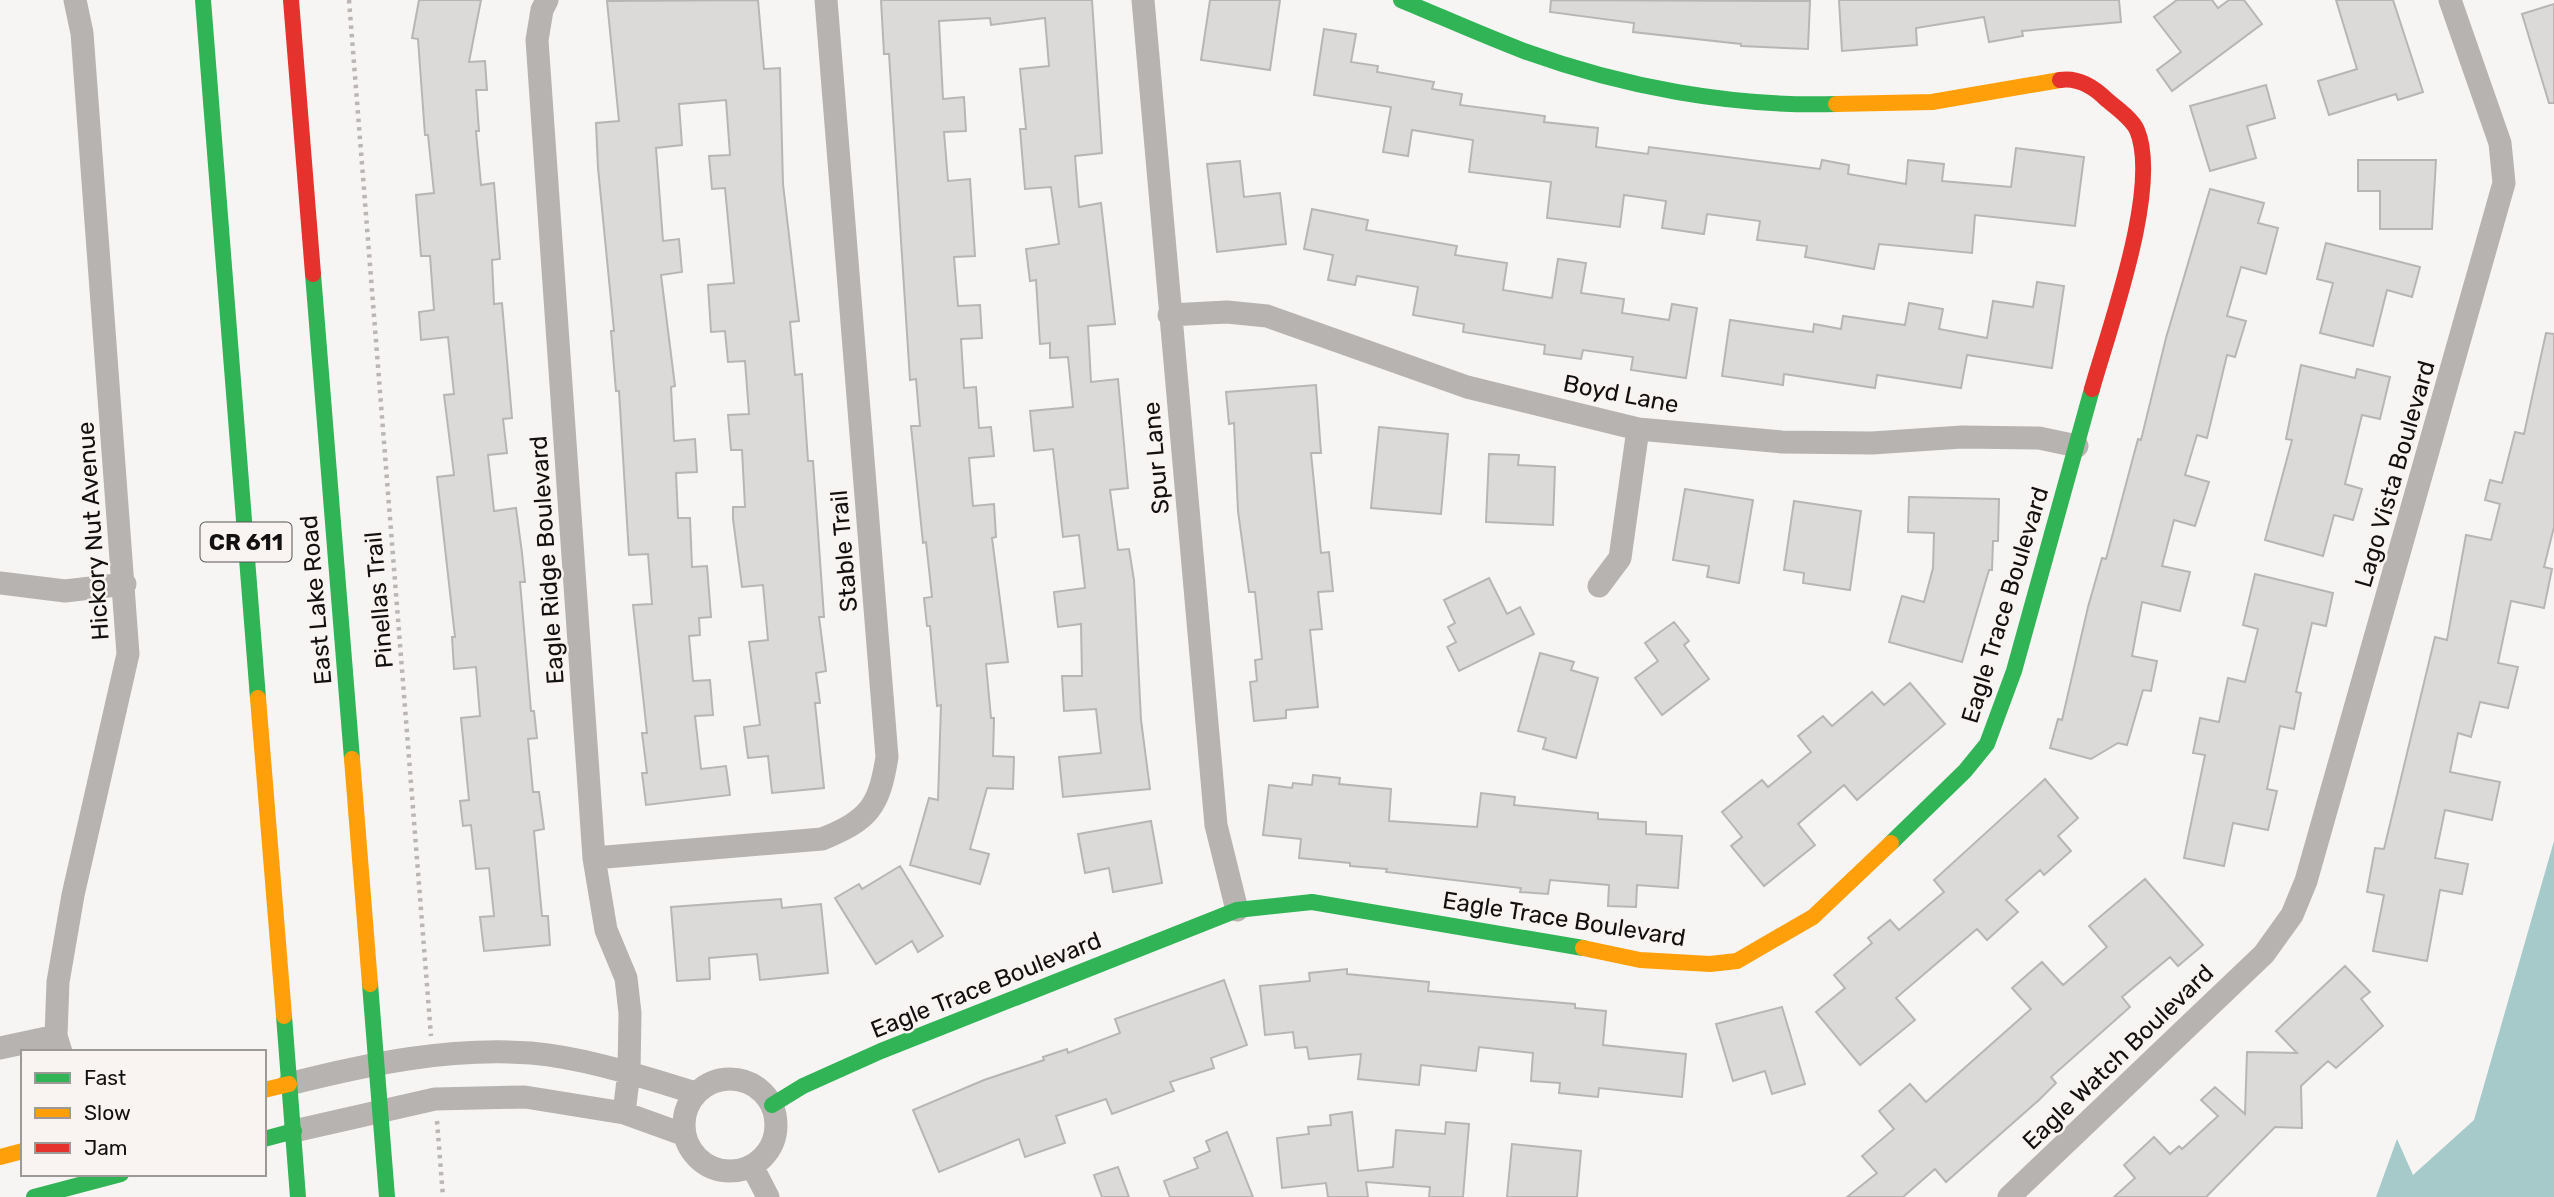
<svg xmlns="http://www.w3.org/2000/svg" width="2554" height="1197" viewBox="0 0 2554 1197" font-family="Rubik,sans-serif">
<rect width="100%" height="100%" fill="#f7f5f3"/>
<!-- water -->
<path fill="#a5cac9" d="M2554 841V1197H2376L2397 1139 2413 1175 2474 1120Z"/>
<!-- building -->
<path fill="#dbdad8" stroke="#b8b6b4" stroke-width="2" d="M419 0H481L469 62 485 61 487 90H476L479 131H476L481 185 494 183 500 259 492 260 494 304 502 303 512 418 503 419 507 453 488 455 494 511 516 508 522 553 525 582H520L531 711H534L537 738 528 739 533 792H539L544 829 534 831 542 916H548L550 945 484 951 480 917 494 916 489 868 476 869 471 825 463 826 460 801 469 800 461 718 480 716 476 667 454 669 452 637H455L437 477 454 475 444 395 454 394 448 337 421 340 419 312 434 310 430 256H421L416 195 434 193 428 135H425L418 39 412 38Z
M758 0 764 69 780 68 783 184 799 321 790 322 795 375 802 374 808 461H813L824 617H819L826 671 816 673 820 703H815L824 788 772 793 768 756 748 758 744 727 760 725 749 642 768 640 763 585 742 587 733 519V507H745L742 450H731L728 415 749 414 745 361 728 362 725 331 711 332 708 285 734 283 725 188 712 189 709 156 730 155 726 100 679 104 682 145 656 148 663 241 679 239 682 272 661 275 675 386 671 387 674 441 695 439 697 472 676 473 678 518H690L692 567 707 566 711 617 699 618 700 635 689 636 693 681 710 680 713 715 695 716 701 769 726 766 730 795 646 805 642 773H647L642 733H647L633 605 652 604 648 554 629 555 619 391H616L611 331H614L598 168 596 123 619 121 607 1Z
M881 0H1092L1102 153 1075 156 1079 207 1101 203 1115 324 1088 326 1091 382 1118 379 1128 488 1110 490 1118 550 1129 549 1134 580 1141 720 1150 789 1063 797 1059 757 1101 753 1096 709 1064 711 1062 676H1082L1081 624 1058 627 1054 592 1085 588 1079 535 1063 537 1053 449 1034 451 1030 411 1073 407 1068 357 1050 358V343L1040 344 1036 280 1030 281 1026 249 1059 244 1051 187 1025 189 1020 129H1026L1020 69 1049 66 1045 18 991 25 990 18 939 21 943 99 964 97 966 131 944 132 948 181 970 179 975 256 954 257 958 306 980 305 982 338 961 339 964 388 976 387 979 428 991 427 994 456 969 458 973 506 994 504 996 537 992 538 1008 662 986 664 991 718H994L993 756 1014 757 1013 789 987 788 970 849 989 854 980 884 910 865 929 798 938 800 941 705 937 706 930 626H927L924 598 932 597 926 542 923 543 911 426H920L916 379 910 380 889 54H884Z
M1210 0H1280L1270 70 1201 60Z
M1551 0 1810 1 1808 49 1741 46V44L1633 32 1634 23 1550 12Z
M1839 0H2119L2121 22 2022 31 2023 36 1989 42 1984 17 1916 28 1917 45 1842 51Z
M2177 0H2212L2218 8 2229 0H2244L2262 24 2172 91 2157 70 2181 52 2154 17Z
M2336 0H2393L2423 92 2398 100 2396 94 2329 115 2318 81 2357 69Z
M2554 4V103H2549L2522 14Z
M1324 29 1356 34 1351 62 1378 66 1377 72 1434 82 1432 89 1462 94 1460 105 1545 116 1544 122 1598 128 1596 147 1648 154 1649 147 1820 169 1822 160 1849 165 1848 174 1906 184 1908 160 1944 164 1942 181 2011 187 2016 148 2084 157 2075 226 1975 215 1972 253 1879 244 1874 269 1805 257 1807 246 1757 240 1760 221 1707 214 1704 234 1662 228 1666 201 1624 195 1620 227 1547 218 1551 182 1469 172 1473 140 1412 130 1408 156 1383 152 1391 107 1314 95Z
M2266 85 2275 118 2247 126 2256 158 2210 171 2190 106Z
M2358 160H2436L2432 229H2380V191H2358Z
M1240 161 1244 197 1280 193 1286 244 1217 252 1207 164Z
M2210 189 2264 203 2258 223 2278 228 2266 274 2241 267 2227 316 2246 321 2235 357 2227 355 2207 438 2197 435 2185 475 2209 482 2195 526 2174 520 2162 566 2190 572 2180 611 2142 602 2132 656 2157 661 2151 691 2143 690 2127 745 2118 743 2091 759 2050 748 2058 719 2062 720 2088 607 2102 558 2106 559 2138 439 2141 440 2166 338Z
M1312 209 1368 220 1366 230 1457 246 1455 255 1507 263 1503 290 1552 298 1558 259 1586 263 1581 293 1624 299 1622 313 1669 320 1672 304 1697 308 1686 378 1631 370 1633 357 1583 350 1581 359 1544 354 1545 345 1463 332 1464 324 1413 315 1418 287 1357 276 1355 285 1328 280 1333 255 1304 249Z
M2326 243 2420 267 2412 297 2387 290 2373 346 2320 333 2333 283 2317 279Z
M2037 282 2064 286 2052 368 1967 355 1961 388 1877 375 1875 388 1784 374 1783 385 1722 376 1730 320 1813 332 1814 324 1841 329 1843 316 1905 325 1909 303 1943 309 1939 329 1987 338 1993 301 2033 307Z
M2546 333 2554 334V527L2544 567 2552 569 2544 608 2511 601 2498 663 2518 667 2508 708 2480 702 2471 737 2458 733 2450 772 2500 782 2492 820 2445 810 2435 858 2468 864 2462 894 2440 890 2427 961 2373 951 2384 895 2367 892 2375 848 2384 849 2435 637 2447 640 2466 535 2491 540 2500 504 2485 500 2490 480 2502 483 2515 432 2524 434Z
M2301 365 2355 378 2357 369 2390 377 2380 419 2362 415 2345 484 2362 489 2353 520 2334 515 2323 556 2265 540 2292 440 2286 439Z
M1316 385 1321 453H1311L1321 553 1329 552 1333 591 1318 592 1322 629 1310 630 1318 707 1286 710V718L1254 721 1250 682 1257 681 1255 660 1262 659 1255 592H1249L1238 511 1234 423 1229 424 1226 392Z
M1379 427 1448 434 1441 514 1371 508Z
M1489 454 1519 455 1518 465 1555 467 1553 525 1486 522Z
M1685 489 1753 500 1739 583 1707 577 1709 566 1673 560Z
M1909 497 1999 499 1998 541H1993L1992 570H1989L1962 662 1889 642 1902 596 1924 602 1933 568 1934 533 1908 532Z
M1794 501 1861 511 1850 590 1803 583 1804 573 1784 570Z
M2255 574 2333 593 2326 626 2312 623 2296 692 2301 693 2294 729 2280 726 2267 789 2277 791 2268 830 2233 823 2224 866 2184 858 2205 755 2193 753 2200 718 2219 722 2228 678 2245 682 2258 629 2243 625Z
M1489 578 1507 614 1520 607 1534 634 1459 671 1447 647 1456 642 1448 627 1455 623 1444 600Z
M1674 622 1689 641 1684 645 1709 679 1662 715 1635 678 1658 661 1645 643Z
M1540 653 1574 662 1571 670 1598 678 1576 758 1543 749 1546 738 1518 731Z
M1910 683 1945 724 1857 800 1844 785 1798 824 1815 845 1764 886 1731 846 1742 837 1722 812 1762 780 1768 787 1811 752 1798 736 1823 716 1832 726 1872 692 1884 705Z
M1313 775 1340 778 1339 784 1391 789 1389 821 1477 827 1481 793 1515 797 1514 805 1598 813V819L1646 822V834L1682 836 1678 888 1637 885 1636 907 1608 906 1609 885 1550 880 1548 894 1520 892 1521 888 1386 872 1387 869 1350 866V863L1299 858 1301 839 1263 835 1269 785 1292 788 1293 783 1312 785Z
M2045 779 2078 818 2058 836 2071 851 2044 875 2040 870 2006 900 2018 912 1987 940 1977 929 1896 998 1915 1020 1860 1065 1816 1012 1845 988 1834 975 1872 943 1868 938 1890 920 1899 930 1944 892 1934 880Z
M1151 821 1162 883 1113 892 1109 868 1085 873 1078 834Z
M900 866 943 936 918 952 912 941 876 964 835 898 859 884 862 889Z
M2145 879 2203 945 2178 966 2170 957 2122 997 2130 1007 2051 1077 2056 1083 2039 1100 1946 1182 1935 1169 1903 1197H1847L1877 1173 1862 1156 1894 1129 1879 1111 1910 1084 1926 1102 2031 1009 2012 988 2042 962 2063 985 2107 947 2089 926Z
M781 899 782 908 821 904 828 973 760 980 757 954 709 958 710 979 677 981 671 907Z
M2345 966 2370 992 2361 999 2383 1026 2336 1068 2328 1061 2301 1086 2302 1128 2275 1127 2206 1197H2114L2135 1178 2124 1165 2154 1137 2170 1154 2179 1146 2182 1149 2218 1116 2201 1100 2215 1087 2245 1114 2247 1052 2297 1053 2276 1031Z
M1347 969V974L1429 982 1428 991 1575 1004V1008L1606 1011 1603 1045 1686 1054 1682 1097 1599 1088 1598 1097 1559 1093 1560 1083 1531 1081 1533 1053 1479 1047 1476 1071 1421 1065 1419 1085 1358 1079 1361 1054 1309 1059 1307 1047 1295 1048 1293 1032 1265 1035 1260 986 1310 981 1309 973Z
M1224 980 1247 1045 1211 1058 1214 1068 1170 1082 1174 1091 1112 1114 1106 1099 1056 1116 1065 1143 1025 1157 1019 1139 939 1172 913 1110 984 1080 1044 1060 1043 1057 1067 1049 1068 1053 1120 1033 1115 1019Z
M1782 1007 1805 1084 1772 1094 1765 1071 1733 1081 1716 1024Z
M1352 1112 1358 1171 1393 1167 1396 1130 1445 1134 1446 1122 1469 1124 1463 1197H1429L1430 1187 1366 1182 1368 1197H1328L1326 1183 1282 1188 1277 1138 1309 1134 1308 1127 1331 1125 1330 1115Z
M1227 1132 1253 1197H1170L1164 1181 1198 1168 1194 1158 1210 1151 1206 1141Z
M1512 1144 1581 1151 1577 1197H1507Z
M1118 1167 1129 1197H1102L1094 1175Z"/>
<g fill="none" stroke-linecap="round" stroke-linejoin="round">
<!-- path -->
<path stroke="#bbb6b4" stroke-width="4.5" stroke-dasharray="3.5 5" stroke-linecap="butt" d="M349 0 431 1036
M437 1121 443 1197"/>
<!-- street -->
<path stroke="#b7b3b0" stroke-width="23" d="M547 0 542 10 537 40 594 858 606 930 626 978 630 1013 629 1072 624 1113
M1143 0 1216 825 1237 910
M1169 315 1227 312 1267 316 1467 387 1638 429 1782 442 1872 443 1962 437 2039 438 2077 446
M0 583 65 591 125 584
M1599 586 1620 558 1638 429
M594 858 822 839C869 820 879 807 887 757L826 0
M0 1048 56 1036
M61 1052 56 1036 58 982 73 895 128 654 82 33 75 0
M684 1125a46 46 0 1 1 92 0a46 46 0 1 1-92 0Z
M289 1084C368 1064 449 1047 531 1053 587 1058 643 1077 696 1093
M294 1131 435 1099 525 1097 624 1113 685 1135
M752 1166 768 1197
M2009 1197 2264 954 2292 915 2306 881 2504 183 2500 143 2450 0"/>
<!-- fast -->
<path stroke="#30b455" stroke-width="16" d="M203 0 258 698
M1401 0C1442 17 1482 35 1524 51 1623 87 1731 107 1836 104
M313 274 352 759
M1891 843 1965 771 1987 744 2014 671 2092 389
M370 984 387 1197
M284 1016 298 1197
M772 1105 803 1086 881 1051 1237 910 1312 902 1583 948
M264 1139 294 1131
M34 1197 121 1174"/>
<!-- slow -->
<path stroke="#ff9f0a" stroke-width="16" d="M1836 104 1932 102 2060 80
M258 698 284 1016
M352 759 370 984
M1583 948 1640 960 1710 964 1737 961 1813 917 1891 843
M264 1090 289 1084
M0 1157 23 1151"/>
<!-- jam -->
<path stroke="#e5322d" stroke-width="16" d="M291 0 313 274
M2060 80C2079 77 2095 88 2107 100 2117 108 2132 119 2137 130 2161 187 2109 328 2092 389"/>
</g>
<g text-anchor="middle" stroke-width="5" stroke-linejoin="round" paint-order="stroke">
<!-- shield labels -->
<rect fill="#f9f4f1" stroke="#575454" stroke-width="2" x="200.5" y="522.5" width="91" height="39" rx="5"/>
<g font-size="23" font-weight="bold" fill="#121010">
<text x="246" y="550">CR 611</text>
</g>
<!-- street labels -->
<g font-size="24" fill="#121010" stroke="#f9f4f1">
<text transform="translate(1621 394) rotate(11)" y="8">Boyd Lane</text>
<text transform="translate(1156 458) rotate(-95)" y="8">Spur Lane</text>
<text transform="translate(2395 474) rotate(-74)" y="8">Lago Vista Boulevard</text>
<text transform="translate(93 531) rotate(-94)" y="8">Hickory Nut Avenue</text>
<text transform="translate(844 551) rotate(-95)" y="8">Stable Trail</text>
<text transform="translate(547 560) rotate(-94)" y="8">Eagle Ridge Boulevard</text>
<text transform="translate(316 600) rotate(-95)" y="8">East Lake Road</text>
<text transform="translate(379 600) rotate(-95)" y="8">Pinellas Trail</text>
<text transform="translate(2005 605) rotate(-73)" y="8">Eagle Trace Boulevard</text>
<text transform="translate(1564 919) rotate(9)" y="8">Eagle Trace Boulevard</text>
<text transform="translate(986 985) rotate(-22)" y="8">Eagle Trace Boulevard</text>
<text transform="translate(2118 1057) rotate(-44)" y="8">Eagle Watch Boulevard</text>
</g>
</g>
<!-- legend -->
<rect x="21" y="1050" width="245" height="126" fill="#f9f4f1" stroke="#9d9997" stroke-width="2"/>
<rect x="35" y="1073" width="35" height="10" fill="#30b455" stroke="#9d9997" stroke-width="2"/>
<text x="84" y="1085" font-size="21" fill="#121010">Fast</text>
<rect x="35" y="1108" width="35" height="10" fill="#ff9f0a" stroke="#9d9997" stroke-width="2"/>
<text x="84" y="1120" font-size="21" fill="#121010">Slow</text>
<rect x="35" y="1143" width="35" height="10" fill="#e5322d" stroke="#9d9997" stroke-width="2"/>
<text x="84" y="1155" font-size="21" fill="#121010">Jam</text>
</svg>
